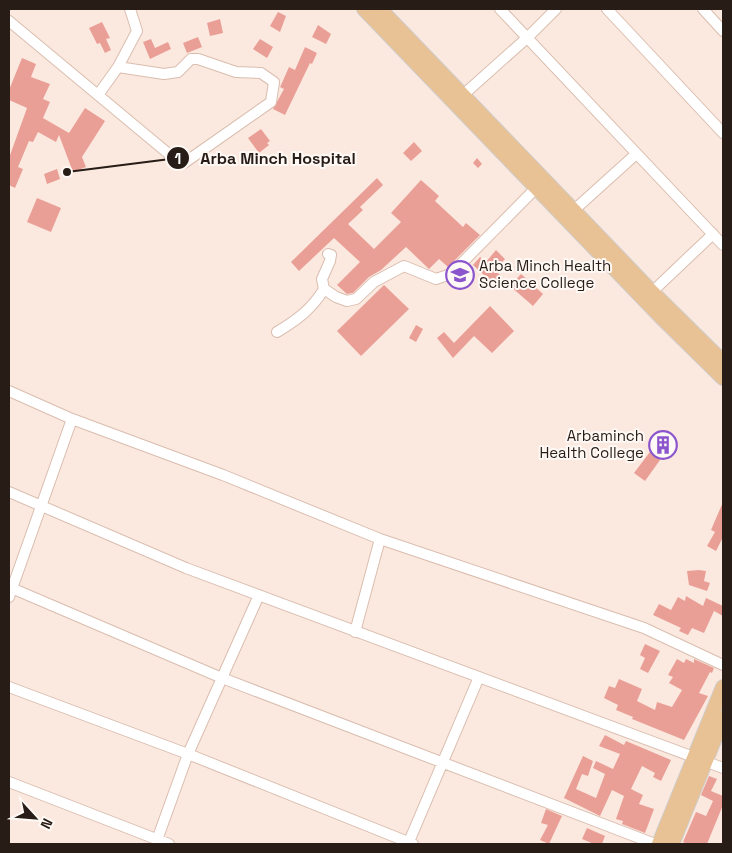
<svg xmlns="http://www.w3.org/2000/svg" width="732" height="853" viewBox="0 0 732 853" font-family="'Space Grotesk',sans-serif">
<rect width="100%" height="100%" fill="#fbe9e0"/>
<!-- building -->
<path fill="#ea9f96" d="M278 12 286 16 280 32 270 26Z
M220 19 223 33 210 36 207 23Z
M102 22 110 38 106 39 111 50 105 53 100 43 97 44 89 28Z
M318 25 331 34 326 44 312 37Z
M198 37 202 47 187 53 183 43Z
M151 39 155 48 168 42 171 49 150 59 143 42Z
M260 39 273 47 267 58 253 49Z
M305 47 317 53 312 64 310 63 285 115 273 109 284 89 280 87 281 85 289 67 295 70Z
M22 58 36 64 31 77 50 84 43 99 50 102 43 118 69 133 85 108 105 121 82 157 86 167 73 172 59 135 56 142 38 132 33 142 29 141 18 167 23 169 15 188 9 185V158L27 108 9 100V90Z
M261 129 270 141 267 143 269 145 259 153 248 138Z
M414 142 422 151 411 161 403 153Z
M477 158 482 164 478 168 473 163Z
M57 169 60 179 47 184 44 174Z
M377 178 383 185 360 207 363 210 348 224 374 249 401 222 391 213 421 180 439 196 435 201 463 227 466 223 480 235 448 267 439 259 429 269 406 247 381 270 369 277 353 293 347 294 337 285 360 262 334 238 299 271 291 262Z
M37 198 61 208 51 232 27 222Z
M496 250 505 259 495 270 501 276 494 284 473 265 480 257 486 262Z
M521 274 543 294 533 306 510 286Z
M384 285 409 309 361 356 337 331Z
M490 306 514 331 492 353 474 336 453 358 437 338 444 332 454 343Z
M416 325 423 329 416 342 409 338Z
M665 432 675 439 645 481 634 473Z
M723 502V537L716 551 707 546 715 532 711 530Z
M699 570 706 571 704 581 710 583 707 591 689 585 687 571Z
M686 596 703 606 706 598 723 606V616L714 611 704 633 692 628 688 635 679 631 681 628 653 615 659 604 671 610 678 597 685 601Z
M645 644 660 651 648 673 640 669 645 658 640 655Z
M677 659 684 663 686 659 694 663V659L714 668 712 673 710 672 699 693 708 696 684 740 632 719 633 717 616 710 618 705 604 698 609 686 615 688 619 679 642 689 637 701 655 710 657 702 672 707 682 690 669 683 673 677 668 675Z
M605 735 624 745 626 741 671 760 661 781 653 777 655 773 642 766 631 789 643 795 639 804 654 809 645 833 622 824 623 821 616 819 624 796 612 790 600 816 564 798 583 756 593 761 588 776 582 774 576 789 596 798 605 774 593 768 596 761 613 769 620 754 599 746Z
M709 776 717 779 711 791 723 796V805L707 844H687L683 842 696 812 706 816 713 801 701 795Z
M546 809 562 816 549 844 540 840 548 825 541 823Z
M587 828 605 836 602 844H594L582 839Z"/>
<g fill="none" stroke-linecap="round" stroke-linejoin="round">
<defs>
<path id="minor" d="M500 9 723 245
M607 9 723 133
M703 9 723 31
M9 21 176 160 184 163 271 102 274 82 261 73 236 72 198 59H191L178 72 164 74 118 67
M98 95 118 67 137 31 130 9
M463 95 528 37 556 9
M573 211 635 155
M328 254 331 255 330 261 322 279 324 289 336 297 347 301 356 299 374 282 404 266 436 279 451 274 540 184
M652 292 713 234
M277 332C297 320 312 309 324 289
M9 391 72 419 223 475 380 539 644 628 723 665
M9 492 186 568 723 768
M9 587 222 678 655 844
M9 597 72 419
M355 632 380 539
M9 687 188 754 413 844
M9 782 169 844
M157 840 188 754 259 595
M408 844 479 677"/>
<path id="major" d="M364 9 660 316 723 378
M380 9 652 292 723 362
M659 844 723 687
M672 844 723 718"/>
</defs>
<!-- minor casing -->
<use href="#minor" stroke="#dabdae" stroke-width="12"/>
<!-- major casing -->
<use href="#major" stroke="#cfcdcc" stroke-width="16"/>
<!-- minor -->
<use href="#minor" stroke="#fff" stroke-width="10"/>
<!-- major -->
<use href="#major" stroke="#e8c295" stroke-width="14"/>
</g>
<!-- icons -->
<defs>
<symbol id="university-ring" viewBox="-11 -11 22 22"><circle r="9.5" fill="#fff9f6" stroke="#8b55cd" stroke-width="1.5"/><path d="M0-5L7-2L0 1L-7-2ZM-4 1L0 2.5L4 1V4Q0 6-4 4Z" fill="#8b55cd"/></symbol>
<symbol id="building-ring" viewBox="-11 -11 22 22"><circle r="9.5" fill="#fff9f6" stroke="#8b55cd" stroke-width="1.5"/><path d="M-4-6H4V6H1V3H-1V6H-4ZM-2.5-4.3h1.7v1.8h-1.7ZM.8-4.3h1.7v1.8H.8ZM-2.5-1h1.7V.8h-1.7ZM.8-1h1.7V.8H.8Z" fill="#8b55cd"/></symbol>
</defs>
<g fill-rule="evenodd">
<use href="#university-ring" x="444" y="259" width="32" height="32"/>
<use href="#building-ring" x="647" y="429" width="32" height="32"/>
</g>
<g text-anchor="middle" stroke-width="4" stroke-linejoin="round" paint-order="stroke">
<!-- poi labels -->
<g font-size="15" fill="#271c16" stroke="#fff9f6" text-anchor="start">
<text x="479" y="271">Arba Minch Health<tspan x="479" dy="17">Science College</tspan></text>
<text x="644" y="441" text-anchor="end">Arbaminch<tspan x="644" dy="17">Health College</tspan></text>
</g>
</g>
<!-- callouts -->
<path fill="none" stroke="#271c16" stroke-width="2" d="M67 172L178 158"/>
<g fill="#271c16" stroke="#fff9f6" stroke-width="2">
<circle cx="67" cy="172" r="5"/>
<circle cx="178" cy="158" r="12"/>
</g>
<g font-size="15" text-anchor="middle" font-weight="bold" fill="#fff">
<text x="178" y="164">1</text>
</g>
<g font-size="16" text-anchor="middle" font-weight="bold" fill="#271c16" stroke="#fff9f6" stroke-width="4" stroke-linejoin="round" paint-order="stroke">
<text x="278" y="164">Arba Minch Hospital</text>
</g>
<!-- border -->
<rect width="732" height="853" fill="none" stroke="#271c16" stroke-width="20"/>
<!-- north arrow -->
<g transform="translate(35 818) rotate(116)" stroke="#fff9f6" stroke-width="4" paint-order="stroke">
<path d="M0-4L9 19L0 12L-9 19Z" fill="#271c16"/>
<text y="-8" font-size="14" font-weight="bold" text-anchor="middle" fill="#271c16">N</text>
</g>
</svg>
